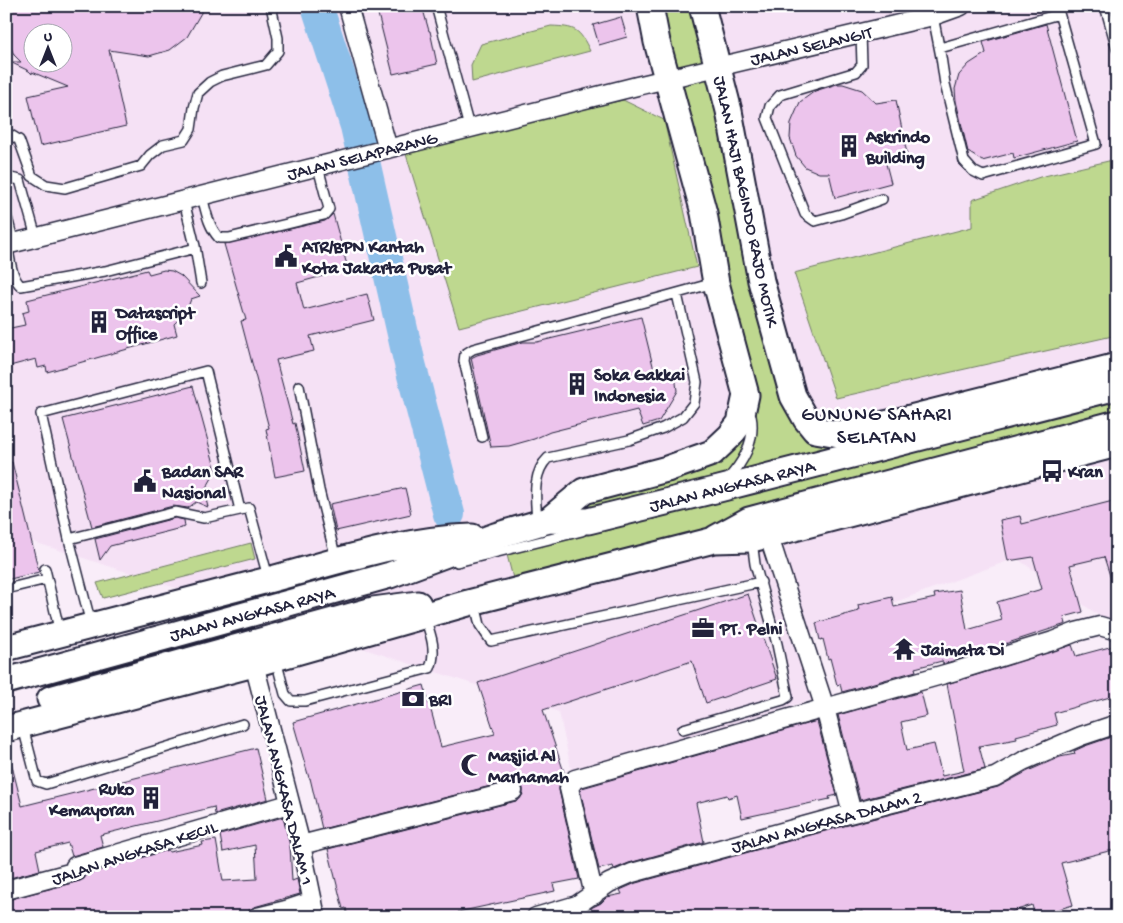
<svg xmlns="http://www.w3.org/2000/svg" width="1123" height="923" viewBox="0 0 1123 923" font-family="'Gochi Hand',sans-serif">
<rect width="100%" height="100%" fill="#f9edf9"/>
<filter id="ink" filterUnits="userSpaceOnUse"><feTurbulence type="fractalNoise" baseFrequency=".02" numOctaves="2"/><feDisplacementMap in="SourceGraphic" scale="10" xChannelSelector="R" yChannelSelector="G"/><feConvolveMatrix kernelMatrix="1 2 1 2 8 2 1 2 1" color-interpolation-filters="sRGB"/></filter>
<g filter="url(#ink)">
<!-- built -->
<path fill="#f5e1f5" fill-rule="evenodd" d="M6 6H1117V628L1016 558 810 633 830 694 572 773 559 712 6 533ZM32 32H62V62H32Z"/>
<!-- green -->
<path fill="#bed88f" stroke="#707d65" d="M650 6H700L748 215 815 430 1117 387V422L516 590 506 551 705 497 549 520 584 491 667 469 740 423Z
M551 26C575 27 579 28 590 51L472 82 471 65 481 44Z
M623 100 664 120 697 267 459 327 405 151Z
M1117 159V335L836 398 794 273 972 227V200L1040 177Z
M251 543 255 559 103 598 97 583Z"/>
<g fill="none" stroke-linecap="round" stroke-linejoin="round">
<!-- river -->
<path stroke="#8dbfe9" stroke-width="32" d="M317 6 356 126 408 356 449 514"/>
</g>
<!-- building -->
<path fill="#ecc4ec" stroke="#22223b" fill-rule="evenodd" d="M6 6H205L187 37 170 50 149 56 109 50 126 126 40 146 28 96 68 87 32 72V74L29 71 10 62H21L14 55 6 36ZM32 32H62V62H32Z
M376 6H422L429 31H430L437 64 393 74Z
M621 17 627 37 599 45 593 25Z
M1046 24 1077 141 1014 158 1013 153 982 161 968 152 956 101 955 89 959 75 969 64 986 53 983 42Z
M837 84H843L862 90 876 103 896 100 907 154 885 160 891 183 835 198 829 173H819L805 167 796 156 790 138 791 123 800 102 815 91Z
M333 214 348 269 297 283 304 310 367 294 374 320 310 336 314 351 276 360 293 424 295 423 305 471 275 477 266 429 269 428 241 321 246 320 224 244 325 221Z
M147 270 149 274 164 270 172 271 181 276 200 296 191 299 186 312 174 324 177 335 47 372 46 366 38 368 36 359 6 367V329L25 325 22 313 29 311 27 300Z
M641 317 656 378 675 374 677 391 659 421 643 426 637 410 550 432 534 439 509 446 491 447 471 358 477 355 523 342H537Z
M193 386 216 471 204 492 208 507 196 502 188 508 173 506 92 527 63 419Z
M12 462 39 572 6 580V463Z
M405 488 411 514 336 531 330 504Z
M1117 500V585H1113L1104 557 1070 565 1083 612 1064 617 1066 624 956 660 943 664 942 661 915 668 916 671 842 692 840 684 837 685 830 658 828 659 823 639 820 640 816 623 859 611 858 605 892 597 894 607 935 598 934 594 960 590 967 630 1002 620 997 602 1042 589 1033 557 1008 561 1000 520 1020 516 1022 524Z
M175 518 184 520 185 527 110 546 100 560 95 539Z
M748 594 777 679 706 703 692 661 543 710 565 775 560 782 559 790 579 879 553 884 555 891 458 912 459 914 448 917H348L346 908 343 909 328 849 516 801 520 799 523 794V788L516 781H510L322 829 310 778H309L293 722 424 685 441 747 495 734 478 683Z
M1072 645 1076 656 1117 645V695L1054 713 1057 725 1016 736 1017 739 979 746 985 769 860 800 838 715 921 692 927 716 901 722 907 750 934 744 942 776 964 771 947 684Z
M817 721 837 795 829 797 830 799 742 818 737 795 728 798 727 795 696 803 704 842 629 863 614 869 613 866 599 869 580 790 582 788Z
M1117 735V849L1061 863 1073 905 1035 916 1032 905 996 917H863L862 911 846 917H593L591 908 601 903 607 897 622 894 620 890 636 883 840 827 998 787 1028 771 1060 757 1075 754 1074 751 1085 746Z
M256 748 268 799 215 814 214 807 100 835 103 847 72 856 68 843 36 851 40 870 6 879V763L11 762 22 806Z
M283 817 290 846 292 881 297 879 300 894 254 907 249 910 247 917H6V900L80 881 84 879 87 874 168 850 169 852 203 845 202 842 216 840 223 881 257 879 255 845 223 852 220 835Z"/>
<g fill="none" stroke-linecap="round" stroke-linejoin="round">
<defs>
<path id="lane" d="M436 6 469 127
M1105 6 1117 49
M933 16 941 57 945 84 964 161 973 171 983 176 1096 144 1057 6
M861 33 862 65 856 72 780 95 770 106 767 118 805 214 815 221 841 214 882 199
M940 48 1059 14
M6 132 19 140 32 176 46 185 65 188 141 166 150 155 163 145 184 140 191 129 194 108 198 93 210 82 222 76 266 65 278 51V38L271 6
M6 177 20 180 36 237
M202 196C206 211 208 226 219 238H229L324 215 329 209 318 167
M184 201 195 246 201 283
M6 214 14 243
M7 245C10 257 11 278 21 286L105 271 192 249 195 246
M299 386 319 490 336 559
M482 437 464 361 465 354 473 349 714 283
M727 480C743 463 756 440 751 416
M537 522C536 501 531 474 548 458L629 440 663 428 683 417 694 403 697 382 677 294
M69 539 175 512 204 518 249 508 268 577
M457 562 582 531
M45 569 60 633
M6 589 47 579
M475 604 480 625 491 641 761 582
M91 624 69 539 41 414 206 371 240 510
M276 660 285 694 291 701H305L430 668C437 651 431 635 425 618
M23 727 37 781 46 784 243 724
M683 729 783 700 788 697 777 644 755 564 752 541"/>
<path id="street" d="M348 6 388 149
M6 245 637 86 933 16 961 6
M768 534 825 708 852 813
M254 664 301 845 316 917
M301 845 513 791
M6 890 77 871 75 866 289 804
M594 895 569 788 575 779 959 670 1053 641 1076 632 1100 626 1117 631
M257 917 286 910 313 901
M536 917 577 905 609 883 632 873 837 817 995 777 1023 761 1081 736 1117 724"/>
<path id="secondary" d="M702 6 729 111 761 281 793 396 806 419 815 430 839 434 894 422 1117 366
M549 520 584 491 667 469 712 453 730 436 740 423 746 395 716 283 704 213 657 42 650 6
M716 538 749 520 1117 423
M6 648C93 625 181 603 268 580 336 562 402 539 472 537
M6 681 390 575 495 536 549 520 588 521 719 489 1117 387
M50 699 373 610 418 604
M6 729 254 664 468 603 714 540 752 539 1117 444"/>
</defs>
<!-- lane casing -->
<use href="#lane" stroke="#22223b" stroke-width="12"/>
<!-- street casing -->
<use href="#street" stroke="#22223b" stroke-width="21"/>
<!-- secondary casing -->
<use href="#secondary" stroke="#22223b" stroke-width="29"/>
<!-- lane -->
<use href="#lane" stroke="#fff" stroke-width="9"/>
<!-- street -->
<use href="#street" stroke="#fff" stroke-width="18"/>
<!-- secondary -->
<use href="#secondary" stroke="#fff" stroke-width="25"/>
</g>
</g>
<!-- icons -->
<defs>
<symbol id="building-bare" viewBox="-9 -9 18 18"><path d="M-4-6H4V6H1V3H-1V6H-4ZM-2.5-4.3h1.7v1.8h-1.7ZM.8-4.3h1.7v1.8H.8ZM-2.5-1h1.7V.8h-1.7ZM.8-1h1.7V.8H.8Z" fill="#22223b" stroke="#fff" stroke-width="2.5" paint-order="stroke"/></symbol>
<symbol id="civic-bare" viewBox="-9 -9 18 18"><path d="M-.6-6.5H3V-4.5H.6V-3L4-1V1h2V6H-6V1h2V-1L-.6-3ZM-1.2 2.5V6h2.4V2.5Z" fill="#22223b" stroke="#fff" stroke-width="2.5" paint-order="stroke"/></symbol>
<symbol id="bus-bare" viewBox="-9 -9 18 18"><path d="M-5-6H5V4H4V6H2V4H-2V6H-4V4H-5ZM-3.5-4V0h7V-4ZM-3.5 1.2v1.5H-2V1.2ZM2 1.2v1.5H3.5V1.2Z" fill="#22223b" stroke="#fff" stroke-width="2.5" paint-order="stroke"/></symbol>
<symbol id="office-bare" viewBox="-9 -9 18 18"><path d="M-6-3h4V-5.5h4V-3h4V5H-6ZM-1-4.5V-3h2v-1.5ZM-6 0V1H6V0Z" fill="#22223b" stroke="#fff" stroke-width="2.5" paint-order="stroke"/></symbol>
<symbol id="temple-bare" viewBox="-9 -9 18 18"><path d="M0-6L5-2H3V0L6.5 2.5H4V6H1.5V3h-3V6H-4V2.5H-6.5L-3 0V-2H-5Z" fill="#22223b" stroke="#fff" stroke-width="2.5" paint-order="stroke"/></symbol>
<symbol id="bank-bare" viewBox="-9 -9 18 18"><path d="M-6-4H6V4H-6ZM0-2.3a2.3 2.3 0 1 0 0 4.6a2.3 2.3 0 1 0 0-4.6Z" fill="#22223b" stroke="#fff" stroke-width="2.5" paint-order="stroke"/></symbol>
<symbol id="mosque-bare" viewBox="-9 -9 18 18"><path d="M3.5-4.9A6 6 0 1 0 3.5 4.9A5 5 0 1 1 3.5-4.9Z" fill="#22223b" stroke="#fff" stroke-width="2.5" paint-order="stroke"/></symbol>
</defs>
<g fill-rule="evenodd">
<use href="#building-bare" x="833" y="130" width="32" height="32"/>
<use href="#civic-bare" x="270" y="240" width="32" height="32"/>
<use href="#building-bare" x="83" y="306" width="32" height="32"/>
<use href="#building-bare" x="561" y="368" width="32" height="32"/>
<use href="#bus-bare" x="1036" y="455" width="32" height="32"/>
<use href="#civic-bare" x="129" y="465" width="32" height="32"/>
<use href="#office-bare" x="687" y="612" width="32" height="32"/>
<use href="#temple-bare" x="888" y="633" width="32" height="32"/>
<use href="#bank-bare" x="397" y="683" width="32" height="32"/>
<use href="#mosque-bare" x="456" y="749" width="32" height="32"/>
<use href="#building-bare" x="135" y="782" width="32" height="32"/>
</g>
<g text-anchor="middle" stroke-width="5" stroke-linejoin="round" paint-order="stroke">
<!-- street labels -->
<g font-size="18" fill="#22223b" stroke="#fff">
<text transform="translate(811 45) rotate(-13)" y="6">JALAN SELANGIT</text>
<text transform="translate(362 155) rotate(-14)" y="6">JALAN SELAPARANG</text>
<text transform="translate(747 201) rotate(78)" y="6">JALAN HAJI BAGINDO RAJO MOTIK</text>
<text transform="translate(732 485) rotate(-14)" y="6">JALAN ANGKASA RAYA</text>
<text transform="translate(252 613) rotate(-15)" y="6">JALAN ANGKASA RAYA</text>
<text transform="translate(285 790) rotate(76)" y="6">JALAN ANGKASA DALAM 1</text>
<text transform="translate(826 821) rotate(-15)" y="6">JALAN ANGKASA DALAM 2</text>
<text transform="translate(134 852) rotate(-18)" y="6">JALAN ANGKASA KECIL</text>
</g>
<!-- poi labels -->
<g font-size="18" font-weight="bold" fill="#22223b" stroke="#fff" text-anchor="start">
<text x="866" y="142">Askrindo<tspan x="866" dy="21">Building</tspan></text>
<text x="302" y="252">ATR/BPN Kantah<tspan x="302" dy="21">Kota Jakarta Pusat</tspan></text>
<text x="116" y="318">Datascript<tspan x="116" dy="21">Office</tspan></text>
<text x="594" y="380">Soka Gakkai<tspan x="594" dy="21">Indonesia</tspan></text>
<text x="162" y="477">Badan SAR<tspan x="162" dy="21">Nasional</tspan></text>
<text x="1068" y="477">Kran</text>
<text x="720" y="634">PT. Pelni</text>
<text x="921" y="655">Jaimata Di</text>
<text x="429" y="705">BRI</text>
<text x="488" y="761">Masjid Al<tspan x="488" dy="21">Marhamah</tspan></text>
<text x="134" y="794" text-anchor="end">Ruko<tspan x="134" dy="21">Kemayoran</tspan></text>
</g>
<!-- quarter labels -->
<g font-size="20" letter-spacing="1" fill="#22223b" stroke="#fff">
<text x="877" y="420">GUNUNG SAHARI<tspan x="877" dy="23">SELATAN</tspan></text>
</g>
</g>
<!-- margin -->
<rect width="1123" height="923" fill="none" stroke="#fff" stroke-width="25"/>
<rect x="12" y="12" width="1098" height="898" fill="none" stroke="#22223b" stroke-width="2" filter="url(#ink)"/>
<!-- north arrow -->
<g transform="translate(48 48)"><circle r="24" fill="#ffffff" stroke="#a7a7b1"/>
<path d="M0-4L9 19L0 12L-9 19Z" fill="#22223b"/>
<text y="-8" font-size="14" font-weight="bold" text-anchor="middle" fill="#22223b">U</text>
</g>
</svg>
